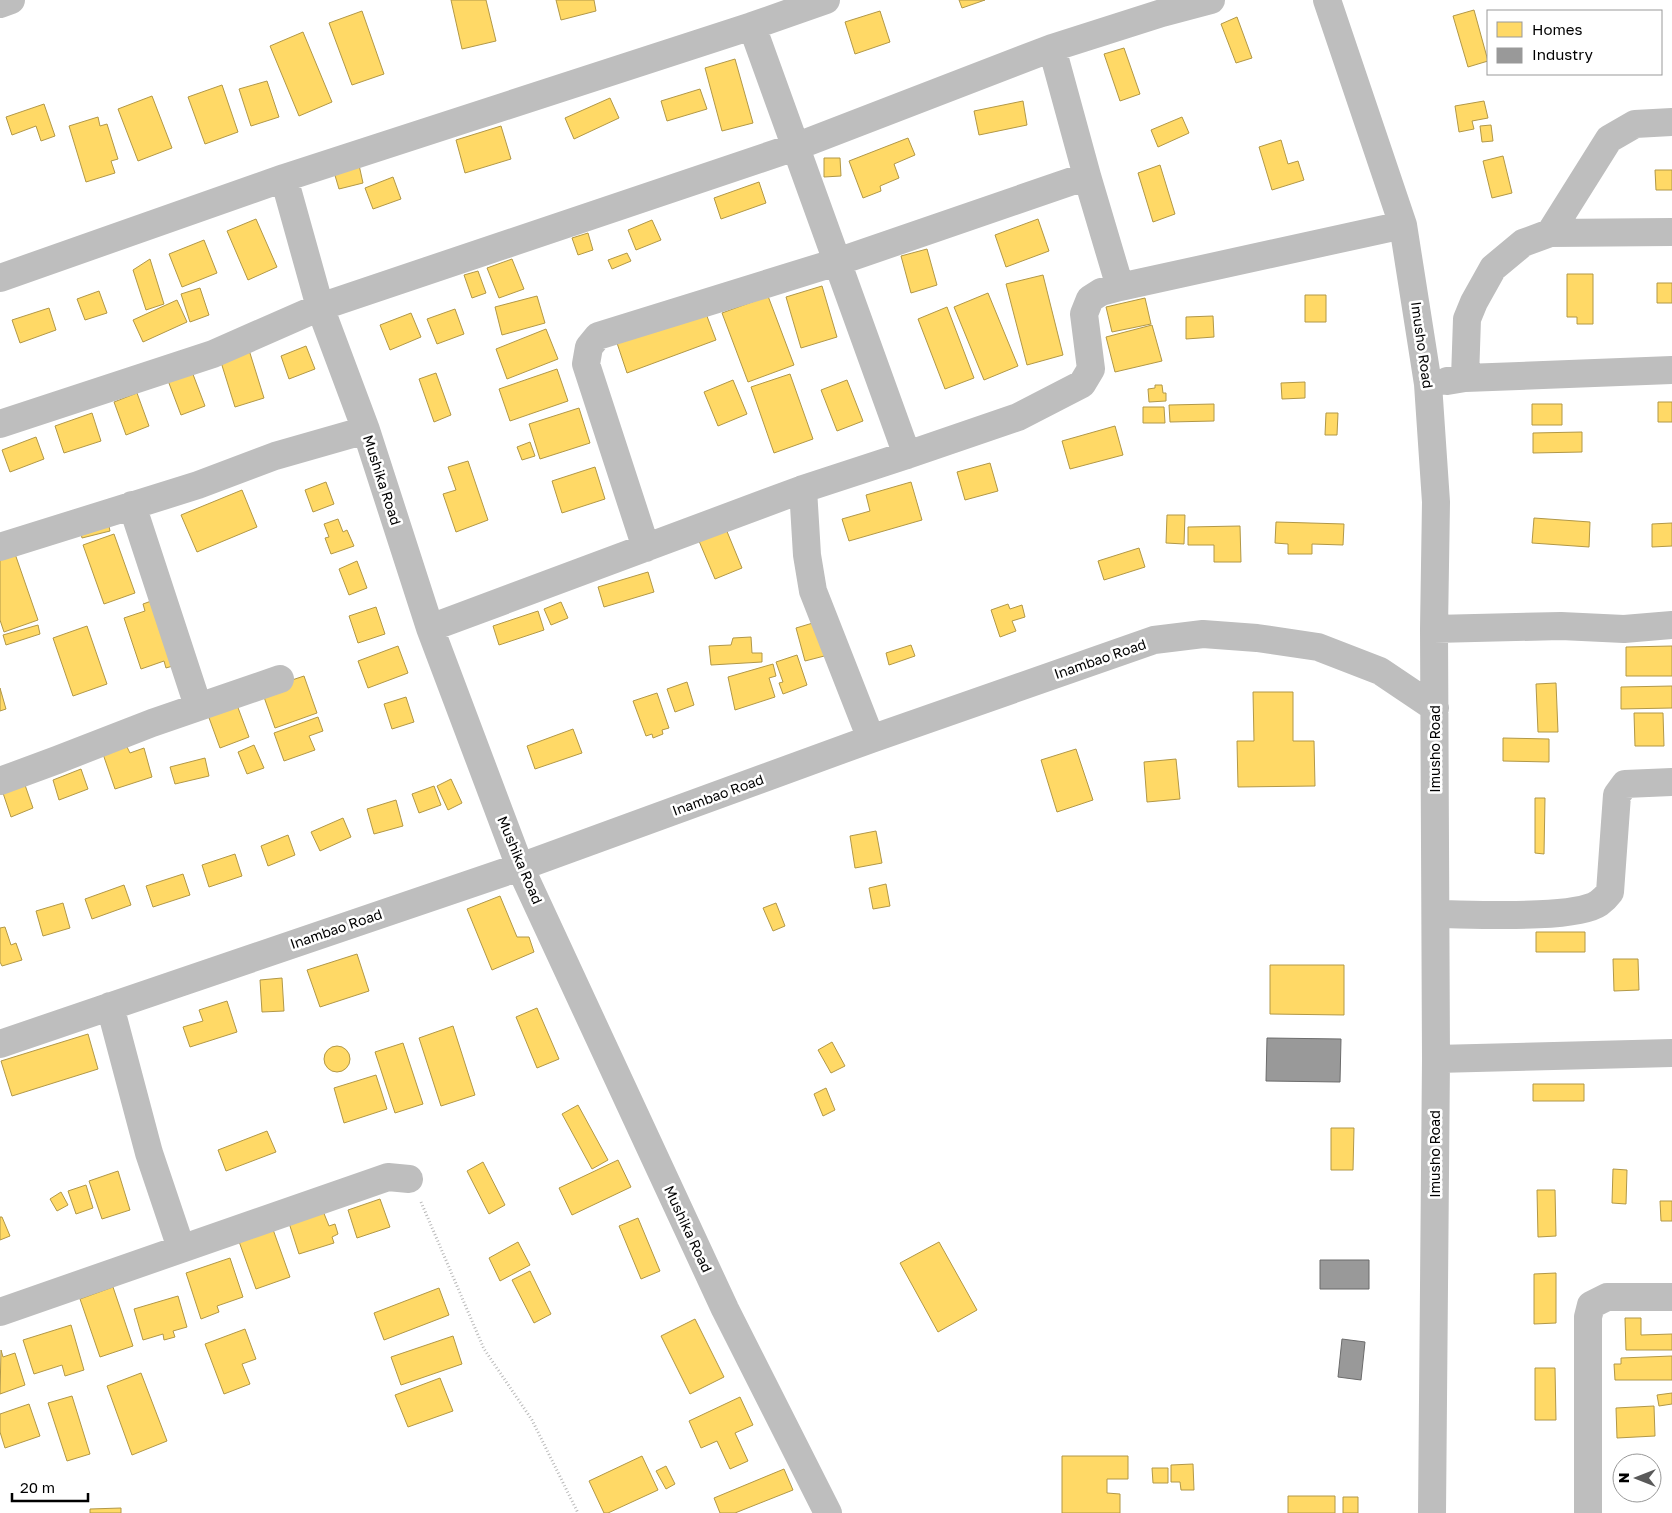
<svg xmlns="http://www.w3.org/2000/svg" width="1672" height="1513" viewBox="0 0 1672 1513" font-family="'Golos Text',sans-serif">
<rect width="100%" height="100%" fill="#fff"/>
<!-- homes -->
<path fill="#ffd966" stroke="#b29847" d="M451 0H486L496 41 462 49Z
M556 0H594L596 11 561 20Z
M959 0H985L962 8Z
M1474 10 1488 61 1468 67 1453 16Z
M362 11 384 74 352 85 329 23Z
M880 11 890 42 855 54 845 22Z
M1237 17 1252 58 1236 63 1221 24Z
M303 32 332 102 299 116 270 46Z
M1124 48 1140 94 1120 101 1104 54Z
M735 59 753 123 722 131 705 68Z
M267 81 279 117 251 126 239 89Z
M222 85 238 132 205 144 188 97Z
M700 89 707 109 667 121 661 101Z
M152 96 172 148 138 161 118 109Z
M610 98 619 118 574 139 565 118Z
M1023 101 1027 125 979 135 974 111Z
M1484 101 1488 118 1472 121 1474 129 1459 132 1455 106Z
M44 104 55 136 41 141 36 126 12 135 6 117Z
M98 117 100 126 107 124 118 159 111 161 115 173 86 182 69 126Z
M1182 117 1189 133 1158 147 1151 130Z
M1491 125 1493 141 1482 142 1480 126Z
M501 126 511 159 465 173 456 140Z
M908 138 915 155 894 164 899 178 880 186 881 191 863 198 849 161Z
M1281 140 1288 164 1298 161 1304 180 1272 190 1259 147Z
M1503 156 1512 193 1492 198 1483 161Z
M824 158H840L841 176 824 177Z
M359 165 363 183 339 189 334 172Z
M1160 165 1175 214 1153 222 1138 173Z
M1655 170H1672V190H1656Z
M393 177 401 199 373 209 365 188Z
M759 182 766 203 721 219 714 198Z
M256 219 277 267 248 280 227 231Z
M1038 219 1049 251 1006 267 995 235Z
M652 220 661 240 636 250 628 230Z
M588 233 593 250 578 255 572 238Z
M204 240 217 273 182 287 169 254Z
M927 249 937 285 911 293 901 256Z
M627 253 631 261 612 269 608 260Z
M150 259 164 304 146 310 133 270Z
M512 259 524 289 499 298 487 268Z
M478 271 486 293 472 298 464 275Z
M1567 274H1593V324H1577V317H1567Z
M1043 275 1063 355 1027 365 1006 284Z
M1657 283H1672V303H1657Z
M822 286 837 337 801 348 786 297Z
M200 288 209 315 190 322 181 294Z
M99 291 107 313 85 320 77 299Z
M988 293 1018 366 984 380 954 307Z
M1305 295H1326V322H1305Z
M537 296 545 323 502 335 495 307Z
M768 296 794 365 748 382 722 313Z
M1145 298 1151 324 1112 332 1106 307Z
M177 300 187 322 143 342 133 320Z
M947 307 974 378 945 389 918 319Z
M49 308 56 330 20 343 12 320Z
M455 309 464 334 437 344 427 319Z
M705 311 716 340 627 373 617 343Z
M411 313 421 337 390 350 380 325Z
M1213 316 1214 337 1186 339V317Z
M1152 325 1162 361 1115 372 1106 337Z
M546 329 558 359 507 379 496 349Z
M306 346 315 369 289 379 281 356Z
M249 350 264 398 235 407 220 359Z
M191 369 205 406 181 415 167 378Z
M557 369 568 401 510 421 499 389Z
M436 373 451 415 434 422 419 379Z
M790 374 813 439 774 453 751 387Z
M733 380 747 414 718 426 704 392Z
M847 380 863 421 837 431 821 390Z
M1305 382V398L1282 399 1281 383Z
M1155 385H1162L1163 393H1166V401L1149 402 1148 389 1155 388Z
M137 393 149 426 126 435 114 402Z
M1658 402H1672V422H1658Z
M1214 404V421L1170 422 1169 405Z
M1532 404H1562V425H1532Z
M1143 407H1164L1165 423H1143Z
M579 408 590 443 540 459 529 424Z
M92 413 101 441 64 453 55 426Z
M1326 413H1338L1337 435H1325Z
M1115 426 1123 455 1070 469 1062 441Z
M1582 432V452L1533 453V433Z
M36 437 44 459 10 472 2 450Z
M530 442 535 456 522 460 517 447Z
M468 461 488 520 456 532 443 494 456 490 448 467Z
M990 463 998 491 965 500 957 472Z
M595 467 605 499 562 513 552 481Z
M326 482 334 504 313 512 305 490Z
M911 482 922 520 849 541 842 519 870 511 866 495Z
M242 490 257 527 197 552 181 515Z
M1167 515H1185L1184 544 1166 543Z
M107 517 110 531 82 538 79 524Z
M1534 518 1590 522 1589 547 1532 543Z
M338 519 343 532 347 530 354 546 331 554 325 538 329 537 324 524Z
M1276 522 1344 524 1343 545 1312 544V554H1288V544L1275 543Z
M1672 523V546L1652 547V524Z
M1240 526 1241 562H1214V545H1188V527Z
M726 529 742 568 715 579 699 541Z
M114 534 135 593 104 604 83 545Z
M13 548 38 620 4 632 0 620V552Z
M1139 548 1145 567 1104 580 1098 561Z
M357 561 367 588 349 595 339 569Z
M648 572 654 592 604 607 598 587Z
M154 600 176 665 166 668 164 661 141 669 124 618 145 611 143 604Z
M561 602 568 618 551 625 544 609Z
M1008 604 1010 609 1022 605 1025 617 1012 621 1016 631 1000 637 991 610Z
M376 607 385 634 358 643 349 616Z
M538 611 544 630 499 645 493 626Z
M823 620 832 654 805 661 796 628Z
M38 625 40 634 6 645 3 635Z
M87 626 107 684 73 696 53 638Z
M751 637 752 653H762V662L711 665 709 646 731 645 733 638Z
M911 645 915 656 889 665 886 653Z
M398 646 408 673 368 688 358 661Z
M1672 646V676H1626V647Z
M797 655 807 685 783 694 779 683 783 682 776 662Z
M773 664 776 676 769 678 775 697 735 710 728 677Z
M304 676 317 713 275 728 264 697 286 682Z
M687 682 694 705 675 712 667 689Z
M1556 683 1558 732H1538L1536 684Z
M1672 686V708L1621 709V687Z
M0 688 6 709 0 711Z
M1253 692H1293V741H1314L1315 786 1238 787 1237 741H1254Z
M657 693 669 728 662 730 663 734 653 738 652 734 646 736 633 701Z
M406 697 414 722 392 729 384 704Z
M237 705 249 737 220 748 208 715Z
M1634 713H1663L1664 746H1635Z
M318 717 323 731 309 736 315 750 284 761 274 733Z
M573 729 582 753 535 769 527 746Z
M1503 738 1549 739V762L1503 761Z
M254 745 264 768 247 774 238 752Z
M127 747 130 753 144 748 152 777 115 789 103 754Z
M1076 749 1093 800 1057 812 1041 760Z
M205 758 209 776 175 784 170 767Z
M1176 759 1180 799 1147 802 1144 762Z
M81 769 88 789 59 800 53 780Z
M451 779 462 803 448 810 437 786Z
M25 785 33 808 11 817 3 793Z
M434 786 441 805 419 813 412 794Z
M1535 798H1545L1544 854 1535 853Z
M396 800 403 826 374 834 367 809Z
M343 818 351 837 320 851 311 832Z
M876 831 882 863 855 868 850 836Z
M288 835 295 855 268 866 261 846Z
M235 854 242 876 209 887 202 865Z
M183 874 190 895 153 907 146 886Z
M886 884 890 906 873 909 869 888Z
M124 885 131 905 92 919 85 899Z
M500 896 517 937H529L534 952 492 970 467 909Z
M63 903 70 928 43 936 36 911Z
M776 903 785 926 773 931 763 908Z
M5 927 11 945 16 943 22 960 2 966 0 962V928Z
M1536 932H1585V952H1536Z
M357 954 369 991 320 1007 307 970Z
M1613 959H1638L1639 990 1614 991Z
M1270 965H1344V1015L1270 1014Z
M282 978 284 1011 262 1012 260 980Z
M227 1001 237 1032 190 1047 183 1027 203 1021 199 1010Z
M537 1008 559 1059 537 1068 516 1017Z
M453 1026 475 1095 441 1106 419 1038Z
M88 1034 98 1069 12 1096 1 1061Z
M832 1042 845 1066 831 1073 818 1050Z
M403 1043 423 1104 395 1113 375 1052Z
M324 1059a13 13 0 1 1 26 0a13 13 0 1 1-26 0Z
M376 1075 387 1109 344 1123 334 1088Z
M1533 1084H1584V1101H1533Z
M826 1088 835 1110 823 1116 814 1094Z
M578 1105 608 1160 592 1169 562 1114Z
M1331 1128H1354L1353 1170H1331Z
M267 1131 276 1152 226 1171 218 1150Z
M618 1160 631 1187 572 1215 559 1188Z
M483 1162 505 1205 489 1214 467 1171Z
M1613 1169 1627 1170 1626 1204 1612 1203Z
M118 1171 130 1210 102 1219 89 1181Z
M86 1185 93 1208 76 1214 68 1191Z
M1537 1190H1555L1556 1236 1538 1237Z
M61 1192 68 1205 57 1211 50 1199Z
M380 1199 390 1227 357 1238 348 1210Z
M1660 1201H1672V1221H1661Z
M323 1211 329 1226 335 1224 338 1234 332 1237 334 1243 299 1254 289 1223Z
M0 1217H2L10 1236 0 1240Z
M638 1218 660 1271 641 1279 619 1226Z
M270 1221 290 1277 256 1289 236 1233Z
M518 1242 530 1265 500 1281 489 1258Z
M939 1242 977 1310 938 1332 900 1263Z
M230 1258 243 1297 217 1306 219 1312 201 1319 186 1273Z
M530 1271 551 1314 534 1323 512 1280Z
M1556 1273V1323L1534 1324V1274Z
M113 1287 133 1346 100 1357 80 1299Z
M439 1288 449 1315 384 1340 374 1313Z
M178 1296 187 1327 173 1331 175 1337 164 1340 163 1334 143 1340 134 1309Z
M1625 1318H1641V1335L1672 1334V1350H1626Z
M695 1319 724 1377 690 1394 661 1336Z
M71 1325 84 1370 65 1376 62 1365 34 1374 23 1340Z
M245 1329 256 1359 242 1364 250 1384 224 1394 205 1344Z
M453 1336 462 1364 401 1385 391 1357Z
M1 1350 3 1357 15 1353 25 1385 0 1394Z
M1672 1356V1380H1615L1614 1364H1621V1358Z
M1535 1368H1555L1556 1420H1535Z
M141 1373 167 1441 132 1455 107 1386Z
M440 1378 453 1411 408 1427 395 1395Z
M1672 1393V1404L1659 1406 1657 1395Z
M72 1396 90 1454 67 1461 48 1403Z
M740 1397 753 1425 735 1433 748 1461 730 1469 717 1441 701 1448 689 1421Z
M29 1404 40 1436 5 1448 0 1432V1414Z
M1654 1406 1655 1436 1617 1438 1616 1408Z
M642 1456 658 1490 608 1513H604L589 1481Z
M1062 1456H1128V1479H1107V1493L1120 1494V1513H1062Z
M1193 1464 1194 1490H1181L1180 1482H1171V1465Z
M666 1466 675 1484 666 1489 656 1471Z
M1152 1468H1168V1483H1153Z
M784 1469 793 1490 735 1513H720L714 1498Z
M1288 1496H1335V1513H1288Z
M1343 1497H1358V1513H1343Z
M121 1508V1513H90V1509Z"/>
<!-- industry -->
<path fill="#999" stroke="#6b6b6b" d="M1267 1038 1341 1039 1340 1082 1266 1081Z
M1320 1260H1369V1289H1320Z
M1342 1339 1365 1342 1361 1380 1338 1377Z"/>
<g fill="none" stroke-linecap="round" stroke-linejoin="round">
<!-- path -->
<path stroke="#b9b9b9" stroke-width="3" stroke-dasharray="1 2.5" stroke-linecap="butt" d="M421 1202 484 1349 532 1420 578 1513"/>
<!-- street -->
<path stroke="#bebebe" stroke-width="28" d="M1327 0 1403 225 1428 384 1436 502 1434 629 1436 1059 1432 1513
M0 4 11 0
M752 26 907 455
M1052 48 1087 176 1120 287
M284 178 320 307 366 430 430 628 520 867 725 1309 828 1513
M1550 233 1609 139 1635 124 1672 122
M0 278 284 178 752 26 826 0
M1465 378 1467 319 1474 302 1493 268 1523 243 1550 233 1672 232
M1447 381 1465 378 1672 370
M0 424 213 354 320 307 795 147 1052 48 1162 13 1211 0
M803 489 807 555 813 591 871 739
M132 505 198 706
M0 547 198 485 275 456 366 430
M646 548 586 364 589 347 598 336 837 262 1087 176
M430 628 803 489 907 455 1018 417 1082 384 1091 369 1084 314 1090 299 1101 292 1120 287 1403 225
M1434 629 1561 626 1624 629 1672 625
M0 781 57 760 152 723 280 679
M1436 914C1470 914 1575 920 1599 903 1603 900 1607 896 1610 892L1617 795 1625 784 1672 782
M110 1006 149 1153 181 1248
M0 1044 520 867 871 739 1154 640 1203 634 1257 638 1318 647 1380 671 1435 708
M1436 1059 1672 1053
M0 1312 388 1177 409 1179
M1588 1513V1317L1591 1305 1607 1297H1672"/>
</g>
<g text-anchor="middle" stroke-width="5" stroke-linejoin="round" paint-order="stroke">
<!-- street labels -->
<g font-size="14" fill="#000" stroke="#fff">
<text transform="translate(1422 345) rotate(82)" y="5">Imusho Road</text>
<text transform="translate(382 480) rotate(72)" y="5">Mushika Road</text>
<text transform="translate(1100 659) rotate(-19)" y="5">Inambao Road</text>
<text transform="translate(1435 749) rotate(-90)" y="5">Imusho Road</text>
<text transform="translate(718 795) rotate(-20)" y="5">Inambao Road</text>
<text transform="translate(520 860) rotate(67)" y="5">Mushika Road</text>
<text transform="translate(336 929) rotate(-19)" y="5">Inambao Road</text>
<text transform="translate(1435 1154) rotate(-90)" y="5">Imusho Road</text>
<text transform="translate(688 1229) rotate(65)" y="5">Mushika Road</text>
</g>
</g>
<!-- legend -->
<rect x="1487" y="10" width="175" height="65" fill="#ffffff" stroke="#999999"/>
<rect x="1497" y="22" width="25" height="15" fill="#ffd966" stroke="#999999"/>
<text x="1532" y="35" font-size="15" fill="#000000">Homes</text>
<rect x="1497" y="48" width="25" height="15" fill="#999999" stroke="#999999"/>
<text x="1532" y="60" font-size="15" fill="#000000">Industry</text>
<!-- north arrow -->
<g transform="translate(1637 1478) rotate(270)"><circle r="24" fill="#ffffff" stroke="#999999"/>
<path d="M0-4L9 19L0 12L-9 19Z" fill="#595959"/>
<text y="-8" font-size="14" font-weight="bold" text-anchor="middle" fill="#000000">N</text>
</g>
<!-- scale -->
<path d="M12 1493v8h76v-8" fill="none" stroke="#000000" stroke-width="2.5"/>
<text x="20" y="1493" font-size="15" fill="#000000" stroke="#ffffff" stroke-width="4" paint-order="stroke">20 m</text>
</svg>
